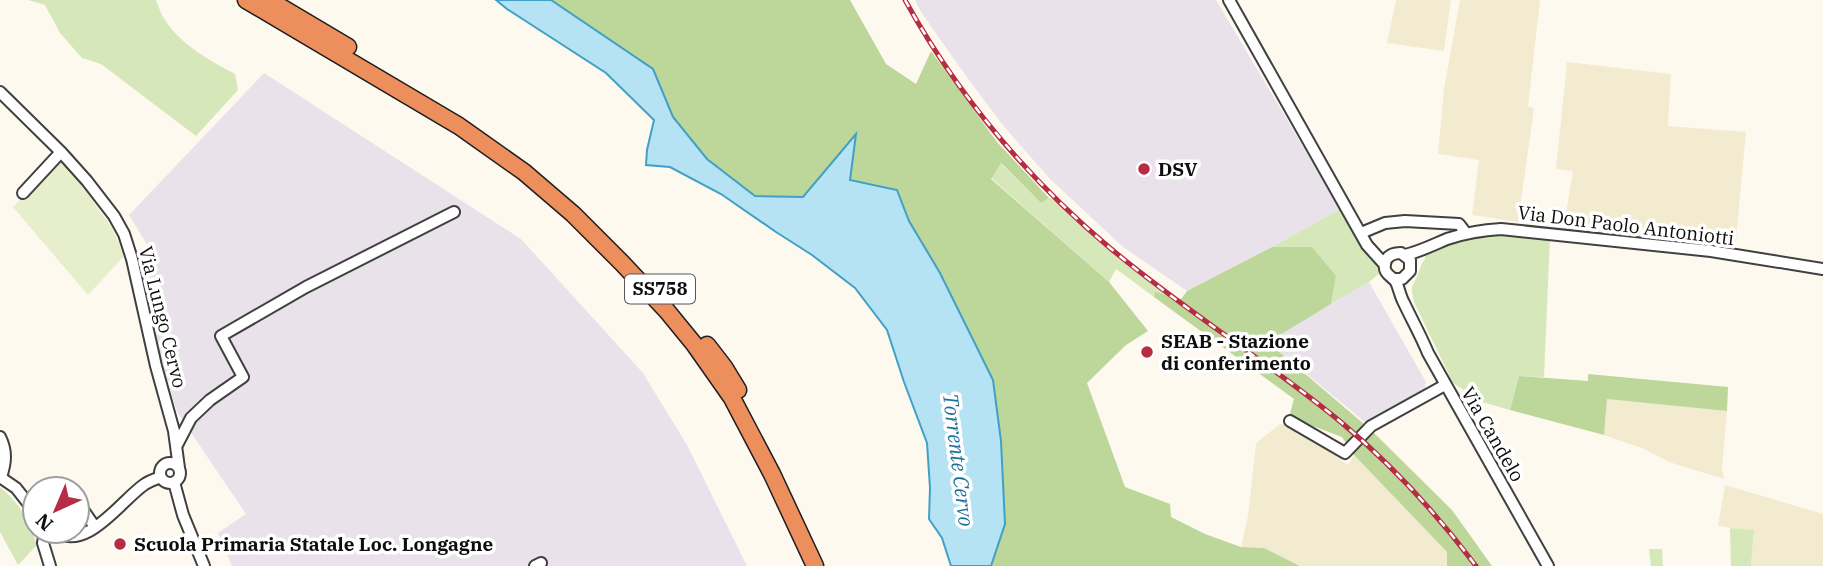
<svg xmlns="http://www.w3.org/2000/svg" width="1823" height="566" viewBox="0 0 1823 566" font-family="'IBM Plex Serif',serif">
<rect width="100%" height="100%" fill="#fef9ee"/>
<!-- industrial -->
<path fill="#e9e2eb" d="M915 0H1216L1340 209 1272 247 1187 291 1123 247 1049 178 1001 123 961 69 921 12Z
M264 73 521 239 643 373 687 445 747 566H232L218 533 246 514 177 412 159 353 141 267 154 256 129 215Z
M1369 282 1426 382 1425 389 1366 423 1267 341Z"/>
<!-- farmland -->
<path fill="#f3ebcf" d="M1396 0H1451L1444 51 1387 43Z
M1460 0H1540L1528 106 1534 109 1518 222 1472 215 1479 160 1438 154 1444 89Z
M1567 62 1671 74 1668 126 1746 132 1735 250 1647 239 1563 231 1573 171 1556 169Z
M1607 399 1727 411 1722 468 1724 479 1669 462 1644 449 1604 435Z
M1280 424H1292L1348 465 1354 455 1447 552V566H1300L1264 548 1241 547 1248 516 1256 443Z
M1725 485 1823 514V566H1751L1754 531 1718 526Z"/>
<!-- green -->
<path fill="#d6e7b9" d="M28 0H156C159 7 161 15 165 20 181 45 209 60 235 74L238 90 196 136 101 64 82 58 60 33 45 5Z
M1000 163 1041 203 1049 198 1053 199 1114 255 1169 296 1156 293 1154 297 1116 269 1109 282 991 178Z
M1340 209 1362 248 1380 267 1381 272 1369 282 1331 304 1336 276 1272 247Z
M1490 233 1550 237 1544 377 1519 376 1510 410 1482 402 1453 383 1414 302C1410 284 1412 289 1418 274 1421 268 1420 265 1425 259V255C1447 243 1465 237 1490 233Z
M0 487C21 505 28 519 37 545L18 565 0 532Z
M1730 528 1754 530 1751 566H1731Z
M1649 549H1662L1663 566H1651Z"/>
<!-- forest -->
<path fill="#bcd799" d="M551 0H850L886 64 916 84 931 51 997 142 1049 198 1041 203 1001 163 991 179 1109 282 1148 331 1126 345 1087 383 1125 487 1170 504 1171 517 1205 534 1241 547 1264 548 1300 566H991L1005 524 993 380 940 273 909 221 897 191 803 197 755 196 707 159 673 117 652 69Z
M1272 247H1312L1336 276 1331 304 1268 342 1371 430 1452 510 1492 566H1447V552L1354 455 1342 437 1289 417 1294 399 1154 297 1155 292 1181 299 1187 291Z
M1588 374 1728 387 1727 411 1607 399 1604 435 1510 410 1519 376 1588 381Z"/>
<!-- pitch -->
<path fill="#e6eecb" d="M60 159 73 173 112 228 124 256 88 295 13 207Z"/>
<!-- water -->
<path fill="#b5e3f3" stroke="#40a0c6" stroke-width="2" d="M496 0H551L653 69 673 117 707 159 755 196 803 197 856 134 850 180 897 190 909 221 940 273 993 380 1001 441 1005 524 991 566H951L942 538 929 519 930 488 927 443 904 382 887 330 855 288 812 255 776 232 721 194 670 167 646 165 647 150 654 120 606 73 507 9Z"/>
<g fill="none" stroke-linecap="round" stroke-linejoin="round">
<defs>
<path id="minor" d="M1229 0 1367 245 1385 265
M0 92 61 152 87 181 114 216 124 234 132 259 156 366 174 431 179 468
M23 193 61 152
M1361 233 1385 223 1405 221 1459 224 1466 233
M1405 255C1419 252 1433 245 1447 239 1465 233 1482 230 1501 229L1711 251 1823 269
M1394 279H1402L1410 271V260L1401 253C1394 253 1386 255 1385 264 1383 274 1392 276 1396 282 1399 288 1400 296 1404 303 1412 320 1421 336 1428 353L1548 566
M1290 421 1345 453 1371 426 1445 385
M0 437C7 451 6 462 1 477
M177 445 191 418 210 400 243 377 221 336 306 287 454 212
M160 473a10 10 0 1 1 20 0a10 10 0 1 1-20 0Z
M0 477 16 488 35 512
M174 482 183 515 204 566
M77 505 79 504 95 527
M45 531 43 543 50 566
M54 531C87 553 121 500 145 484 150 481 155 479 161 477
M535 566 541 563"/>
<path id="highway" d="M246 0 459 126 524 172 573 214 622 263 667 311 694 344 732 398 772 474 815 566
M269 0 348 47
M707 345 724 367 738 390"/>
</defs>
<!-- minor casing -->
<use href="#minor" stroke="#404040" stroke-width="14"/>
<!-- highway casing -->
<use href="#highway" stroke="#1e1e1e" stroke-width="19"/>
<!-- minor -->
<use href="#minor" stroke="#fff" stroke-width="10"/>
<!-- highway -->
<use href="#highway" stroke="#ed8e5d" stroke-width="16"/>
<defs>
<path id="rail" d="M905 0C957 94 1028 179 1110 248 1184 310 1267 361 1342 423 1392 465 1437 514 1476 566"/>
</defs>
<!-- rail casing -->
<use href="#rail" stroke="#b62c43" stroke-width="5"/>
<!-- rail -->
<use href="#rail" stroke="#fff" stroke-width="2.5" stroke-dasharray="8" stroke-linecap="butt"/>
</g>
<!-- markers -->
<g fill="#b62c43" stroke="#fff" stroke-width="2.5">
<circle cx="1144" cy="169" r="7"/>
<circle cx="1147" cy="352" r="7"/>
<circle cx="120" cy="544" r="7"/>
</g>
<g text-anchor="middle" stroke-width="7" stroke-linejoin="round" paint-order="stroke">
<!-- shield labels -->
<rect fill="#fff" stroke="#565656" stroke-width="2" x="625" y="274.5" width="70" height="29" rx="5"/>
<g font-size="18" font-weight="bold" fill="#0d0d0d">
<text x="660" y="295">SS758</text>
</g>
<!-- poi labels -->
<g font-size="19" font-weight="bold" fill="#0d0d0d" stroke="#fff" text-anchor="start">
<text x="1158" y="176">DSV</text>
<text x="1161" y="348">SEAB - Stazione<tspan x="1161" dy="22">di conferimento</tspan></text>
<text x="134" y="551">Scuola Primaria Statale Loc. Longagne</text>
</g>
<!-- street labels -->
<g font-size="19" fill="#0d0d0d" stroke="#fff">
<text transform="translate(1626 225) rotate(7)" y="7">Via Don Paolo Antoniotti</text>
<text transform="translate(163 317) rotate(76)" y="7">Via Lungo Cervo</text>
<text transform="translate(1493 434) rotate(60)" y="7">Via Candelo</text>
</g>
<!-- water labels -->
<g font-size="21" font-style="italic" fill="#1d7198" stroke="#fff">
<text transform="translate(958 460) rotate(83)" y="7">Torrente Cervo</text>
</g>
</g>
<!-- north arrow -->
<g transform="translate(56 510) rotate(224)"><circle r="33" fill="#ffffff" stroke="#9e9e9e" stroke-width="2"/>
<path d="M0-5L12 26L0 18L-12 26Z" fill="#b62c43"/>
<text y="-10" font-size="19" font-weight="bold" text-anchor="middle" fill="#0d0d0d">N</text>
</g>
</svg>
